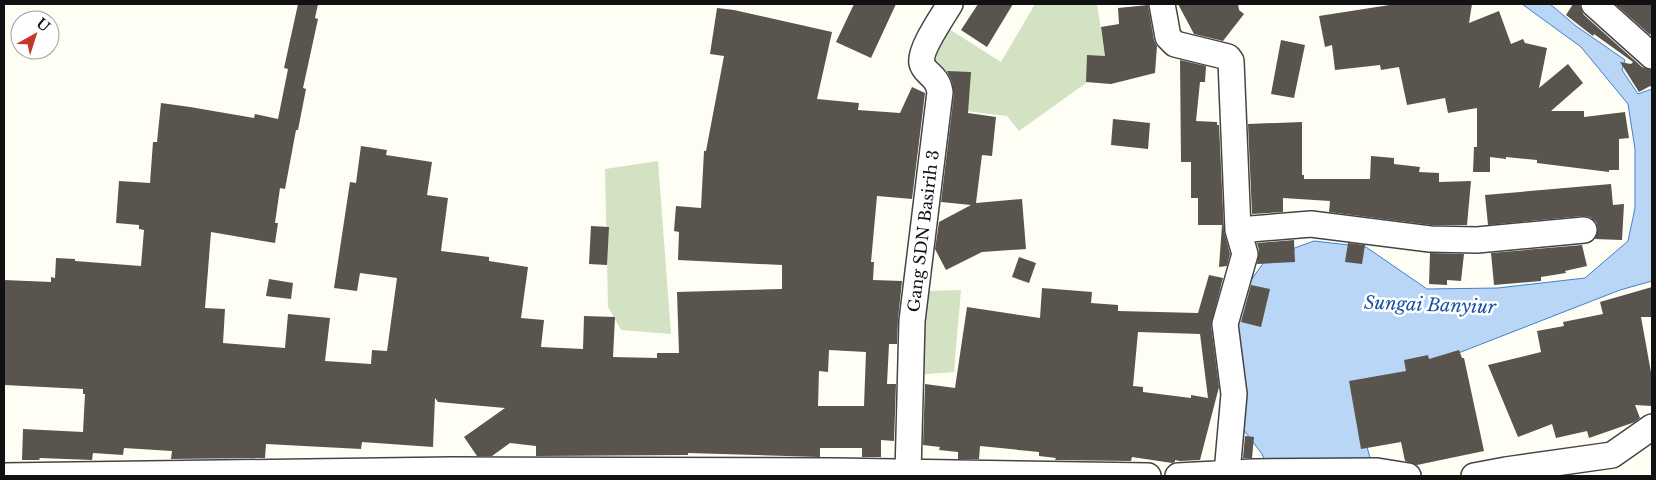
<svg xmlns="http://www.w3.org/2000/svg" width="1656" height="480" viewBox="0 0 1656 480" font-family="'Libre Baskerville',serif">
<rect width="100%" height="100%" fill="#fffef4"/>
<!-- cemetery -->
<path fill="#d4e2c4" d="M1035 4H1097L1107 68 1019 131 1007 116 949 109 951 78 931 62 949 29 1001 62Z
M658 161 671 334 621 330 608 307 605 169Z
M961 290 954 372 916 375 925 291Z"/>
<!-- water -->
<path fill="#b9d6f6" stroke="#4080cd" d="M1522 4H1550L1576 26 1625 60 1622 70 1638 94 1652 89V281L1620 290 1384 382 1364 436 1375 476H1271L1262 454 1240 425 1234 329 1238 298 1267 258 1314 241 1366 247 1427 289 1498 288 1585 278 1628 241 1635 208V149L1628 104 1581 47Z"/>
<!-- building -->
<path fill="#59544d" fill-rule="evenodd" d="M298 4H318L315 18 318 19 303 88 306 89 298 130H296L285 189 280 188 275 223H278L275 243 211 232 205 308 225 309 223 343 285 348 288 314 330 318 325 361 371 364 372 350 387 351 397 278 360 273 357 291 334 288 350 182 356 183 361 146 387 150 386 155 432 162 427 195 448 198 441 251 489 257V261L528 267 521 318 544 320 541 347 583 349 584 316 615 317 613 357 657 358V353H679L677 292 782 289V265L678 260 679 232 674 231 676 206 701 208 704 151H706L724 56 710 54 717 8 734 10 832 32 817 99 859 103 858 110 900 113 912 87 925 93 912 199 877 196 871 262H874L873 280 902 281 898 319 897 344H889L887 384H896L894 441 881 440V457H862V448H820V457L688 453V455L536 456V446L510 443 492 456H477L464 437 505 408 438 402 435 398 433 447 362 442 361 449 266 444 265 458 171 459 172 451 124 448 123 455 93 453 92 460 40 458 39 460H22L23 429 83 432 85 394H83V389L4 385V280L51 282V277L55 278 56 258 75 259V261L141 266 144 230 139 229V225L116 223 119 181 150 183 153 142H157L161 103 190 107 254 118 255 114 278 119 288 69 284 68ZM829 350 866 352 864 406H818L819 371 828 372Z
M854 4H896L871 58 836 42Z
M978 4H1013L987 47 961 30Z
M1178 4H1238L1239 10 1244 14 1223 41 1194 34Z
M1396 4H1472L1469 23 1499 11 1511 44 1523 39 1525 43 1547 48 1539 88 1568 64 1583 83 1551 111H1584V117L1625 112 1629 138 1619 139V170H1609V172L1537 163V160L1506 157V159L1490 157V172H1473L1474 147H1477V108L1448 113 1445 98 1407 105 1399 67 1381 70 1380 65 1335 70 1332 45 1325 47 1319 16Z
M1573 4H1580L1581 9 1584 15 1642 67 1652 70V88L1650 86 1639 92 1620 62 1631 64 1633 62 1594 34 1593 36 1566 15Z
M1615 4H1652V35L1649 34Z
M1148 5 1154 40 1157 46 1155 73 1111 84 1086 82 1087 55 1105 56 1101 27 1119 24 1118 8Z
M1281 40 1305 45 1294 98 1271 94Z
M1180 60 1206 66 1205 82H1200L1196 121 1217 122V125H1219L1224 231 1230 254 1227 266 1219 267 1222 225H1198V198H1191V162H1181Z
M947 71 971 72 968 113 996 117 992 156 982 155 976 203 1022 199 1026 249 982 252 946 270 935 249 939 222 971 205 941 202 954 94 952 82Z
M1113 119 1150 123 1148 149 1111 145Z
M1302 122V175H1304V179H1370L1371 156 1394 158V164L1420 167 1419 172 1439 173V182L1471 181 1467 225H1431L1329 212 1330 201 1283 198V212L1252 214 1248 124Z
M1611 184 1613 205 1624 204 1622 240 1595 239 1598 229 1596 222 1590 217 1583 216 1488 225 1485 195Z
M591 226 609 227 607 265 589 264Z
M1294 240 1295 262 1257 264 1259 250 1257 243Z
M1348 243 1365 245 1362 264 1345 262Z
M1582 245 1587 266 1565 271 1566 273 1541 277V281L1494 285 1491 253Z
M1430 253 1464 254 1461 281 1447 280V285L1429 284Z
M1019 257 1036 263 1029 283 1012 277Z
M1209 275 1223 278 1211 325 1219 387 1200 460 1180 461 1175 460V462L1172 463 1132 457 1131 461 1055 460 1056 458 1039 456V452L980 446 979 459H958V452L939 450 940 447 923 445 925 384 955 388 967 307 1040 318 1042 288 1092 292 1091 303 1118 305V311L1198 313ZM1138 332 1200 334 1208 398 1191 395V398L1143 392V387L1133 386Z
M269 279 293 283 291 299 266 296Z
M1251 285 1270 289 1261 327 1241 322Z
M1652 287V317H1641L1652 378V406L1635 405 1640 418 1635 422 1589 438 1587 431 1556 438 1552 424 1518 437 1488 365 1541 352 1537 331 1564 326 1563 322 1603 314 1600 302Z
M1459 350 1462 358H1464L1484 451 1417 465 1405 461 1401 442 1361 449 1349 381 1406 371 1404 360 1428 355 1429 359Z
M1245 436 1254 437 1252 458H1243Z"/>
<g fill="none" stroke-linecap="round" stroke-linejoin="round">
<defs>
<path id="minor" d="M1162 4 1168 37 1175 44 1228 57 1231 61 1238 230 1311 224 1430 239 1477 240 1584 230
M1594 4 1652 56
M908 473 912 321 940 92C937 74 924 74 922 63 919 50 943 16 950 4
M1227 473 1234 394 1225 324 1245 254 1238 230
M4 476 452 470 834 471 1148 476
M1178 476 1253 472 1377 471 1408 476
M1474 476 1506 470 1612 455 1652 427"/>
</defs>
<!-- minor casing -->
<use href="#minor" stroke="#444" stroke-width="28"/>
<!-- minor -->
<use href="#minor" stroke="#fff" stroke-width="25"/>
</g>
<g text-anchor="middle" stroke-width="5" stroke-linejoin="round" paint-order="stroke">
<!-- street labels -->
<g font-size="16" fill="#111" stroke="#fff">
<text transform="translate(923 231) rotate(-83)" y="6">Gang SDN Basirih 3</text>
</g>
<!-- water labels -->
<g font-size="18" font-style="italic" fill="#1952a4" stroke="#fff">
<text transform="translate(1430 305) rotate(2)" y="6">Sungai Banyiur</text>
</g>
</g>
<!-- border -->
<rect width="1656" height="480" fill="none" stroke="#111111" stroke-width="10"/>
<!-- north arrow -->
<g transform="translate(35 35) rotate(39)"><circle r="24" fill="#ffffff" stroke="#a0a0a0"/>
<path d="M0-4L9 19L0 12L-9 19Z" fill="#c23728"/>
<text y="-8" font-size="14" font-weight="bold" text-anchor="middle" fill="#111111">U</text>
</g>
</svg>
